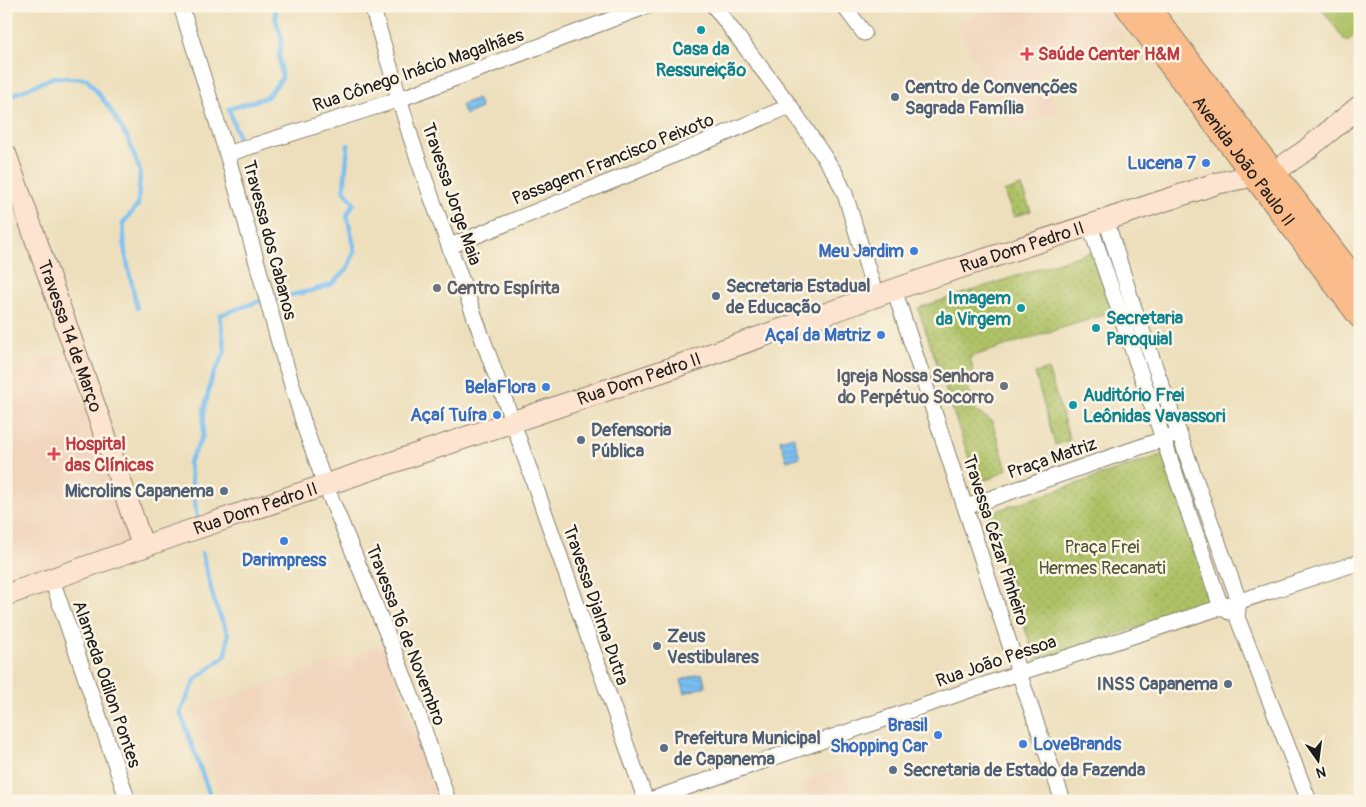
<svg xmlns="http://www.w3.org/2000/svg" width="1366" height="807" viewBox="0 0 1366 807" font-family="Pangolin,sans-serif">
<defs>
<pattern id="park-dots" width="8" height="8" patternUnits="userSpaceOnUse" patternTransform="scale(1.25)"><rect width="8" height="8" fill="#adc165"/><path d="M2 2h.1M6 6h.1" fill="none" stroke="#94a557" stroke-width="1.8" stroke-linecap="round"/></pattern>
<pattern id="water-rules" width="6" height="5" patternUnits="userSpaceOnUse" patternTransform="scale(1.25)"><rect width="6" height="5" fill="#78bff0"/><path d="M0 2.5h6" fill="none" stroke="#67a4cd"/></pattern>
</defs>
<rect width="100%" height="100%" fill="#fcf5e5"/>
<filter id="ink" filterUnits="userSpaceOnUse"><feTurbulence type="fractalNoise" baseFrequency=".02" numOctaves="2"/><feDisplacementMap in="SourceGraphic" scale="10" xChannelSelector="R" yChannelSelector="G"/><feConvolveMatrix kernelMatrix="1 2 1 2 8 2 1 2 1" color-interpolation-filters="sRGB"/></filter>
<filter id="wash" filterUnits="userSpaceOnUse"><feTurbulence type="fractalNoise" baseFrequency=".0096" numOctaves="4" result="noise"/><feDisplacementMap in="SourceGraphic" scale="20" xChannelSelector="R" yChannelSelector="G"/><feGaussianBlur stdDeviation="1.12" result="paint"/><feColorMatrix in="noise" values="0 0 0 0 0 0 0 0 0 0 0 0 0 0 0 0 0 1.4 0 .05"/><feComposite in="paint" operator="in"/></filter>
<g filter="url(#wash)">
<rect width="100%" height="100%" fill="#eddfbc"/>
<!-- built -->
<path fill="#f1d5bd" d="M995 6H1104L1126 35 1039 73 1058 111 1016 130 995 99 955 23 962 21Z
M66 352 132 541 6 586V368Z
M384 645 440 801H222L191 710Z
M843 768 855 801H810L803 781Z"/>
<!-- grass -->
<path fill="#adc165" stroke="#646e40" d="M1320 6H1360V31L1346 42Z"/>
<!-- park -->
<path fill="url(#park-dots)" stroke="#646e40" d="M1021 186 1031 211 1014 217 1004 192Z
M1093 251 1113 312 970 357 975 378 968 386 975 411 992 421 1007 469 992 478 977 482 918 308Z
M1048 369 1070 440 1055 445 1035 373Z
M1164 454 1217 601 1036 661 987 514Z"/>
<!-- water -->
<path fill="url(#water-rules)" stroke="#4a6e86" d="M477 98 481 108 465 115 461 105Z
M793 436 800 457 787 461 780 440Z
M702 673 706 686 685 693 681 680Z"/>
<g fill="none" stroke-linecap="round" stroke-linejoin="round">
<!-- stream -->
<path stroke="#78bff0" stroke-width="4.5" d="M6 98 54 77 87 79 108 106 128 139 140 171 138 205 123 223 125 252 137 308
M241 146 229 109 267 97 282 78 279 54 282 38 276 21 275 6
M197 518 189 462 203 436 204 411 212 377 225 352 220 315 260 301 311 291 332 284 347 269 355 251 347 215 354 203 344 190 348 145
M202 553 215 604 228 634 226 655 196 679 180 712 212 801"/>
</g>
</g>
<g filter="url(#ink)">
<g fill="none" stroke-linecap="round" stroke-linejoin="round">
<defs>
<path id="street" d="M181 6 227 154 278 339 306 431 325 484 393 648 422 724 448 801
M372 6 411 138 426 182 512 420 646 801
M714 6 790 106 835 173 845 194 876 296
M844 6 864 33
M227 154 400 99 647 6
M1106 220 1133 305 1239 601 1237 617 1309 801
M1090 226 1221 607 1229 612
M450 246 627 175 790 106
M894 289 1019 673 1063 801
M966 507 1172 436
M52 580 128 801
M647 801 1019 673 1360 562"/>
<g id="secondary">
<path id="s1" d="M6 155 106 438 143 547"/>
<path id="s2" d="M6 595 171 537 669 369 919 281 1218 183 1274 172 1305 151 1360 106"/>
</g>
<g id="primary">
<path id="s3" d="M1127 6 1360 316"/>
<path d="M1155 17 1360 287"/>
</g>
</defs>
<!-- street casing -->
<use href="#street" stroke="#847e6c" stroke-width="17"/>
<!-- secondary casing -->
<use href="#secondary" stroke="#847e6c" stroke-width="23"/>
<!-- primary casing -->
<use href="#primary" stroke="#847e6c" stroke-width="26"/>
<!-- street -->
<use href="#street" stroke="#fff" stroke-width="15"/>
<!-- secondary -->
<use href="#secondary" stroke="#fde4d0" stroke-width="21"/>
<!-- primary -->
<use href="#primary" stroke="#f9bc8a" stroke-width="24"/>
</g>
</g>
<!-- markers -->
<g fill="#0f9aa8" stroke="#fcf5e5" stroke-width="2">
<circle cx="701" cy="30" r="5"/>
<circle cx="1021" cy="308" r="5"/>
<circle cx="1096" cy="328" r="5"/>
<circle cx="1073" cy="405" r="5"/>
</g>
<g fill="#e0444e" stroke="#fcf5e5" stroke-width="2">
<path d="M1024.5 46.5h5v5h5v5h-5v5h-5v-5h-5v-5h5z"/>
<path d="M51.5 446.5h5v5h5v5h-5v5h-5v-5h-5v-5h5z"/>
</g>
<g fill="#5c6f8a" stroke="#fcf5e5" stroke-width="2">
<circle cx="895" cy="97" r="5"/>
<circle cx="716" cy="296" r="5"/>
<circle cx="581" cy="440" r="5"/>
<circle cx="224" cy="491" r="5"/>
<circle cx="657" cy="646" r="5"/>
<circle cx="1228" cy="684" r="5"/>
<circle cx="664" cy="748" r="5"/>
<circle cx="893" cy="770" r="5"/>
</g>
<g fill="#3f7fe0" stroke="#fcf5e5" stroke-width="2">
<circle cx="1206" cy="163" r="5"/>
<circle cx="914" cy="251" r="5"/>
<circle cx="881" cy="335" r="5"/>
<circle cx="546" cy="387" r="5"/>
<circle cx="497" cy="415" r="5"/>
<circle cx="284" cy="541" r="5"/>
<circle cx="938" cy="735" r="5"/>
<circle cx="1023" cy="744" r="5"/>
</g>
<g fill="#6b7280" stroke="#fcf5e5" stroke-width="2">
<circle cx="437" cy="288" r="5"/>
<circle cx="1004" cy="386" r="5"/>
</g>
<g text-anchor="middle" stroke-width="5" stroke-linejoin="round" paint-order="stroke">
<!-- culture labels -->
<g font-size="18" font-weight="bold" fill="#0d838f" stroke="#fcf5e5" text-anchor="start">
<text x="701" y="55" text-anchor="middle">Casa da<tspan x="701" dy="21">Ressureição</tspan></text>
<text x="1011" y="304" text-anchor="end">Imagem<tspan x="1011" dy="21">da Virgem</tspan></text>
<text x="1106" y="324">Secretaria<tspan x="1106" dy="21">Paroquial</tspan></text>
<text x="1083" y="401">Auditório Frei<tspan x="1083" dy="21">Leônidas Vavassori</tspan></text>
</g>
<!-- health labels -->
<g font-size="18" font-weight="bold" fill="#be3a42" stroke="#fcf5e5" text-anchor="start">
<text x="1038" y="60">Saúde Center H&amp;M</text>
<text x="65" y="450">Hospital<tspan x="65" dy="21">das Clínicas</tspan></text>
</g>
<!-- street labels -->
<g font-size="18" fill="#1c1c1c" stroke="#fcf5e5">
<text transform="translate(418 70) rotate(-19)" y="6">Rua Cônego Inácio Magalhães</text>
<text transform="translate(613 159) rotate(-22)" y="6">Passagem Francisco Peixoto</text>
<text dy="6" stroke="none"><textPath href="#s3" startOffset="194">Avenida João Paulo II</textPath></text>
<text transform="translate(452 194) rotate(71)" y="6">Travessa Jorge Maia</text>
<text transform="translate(270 240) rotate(75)" y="6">Travessa dos Cabanos</text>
<text dy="6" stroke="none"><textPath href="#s2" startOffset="1074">Rua Dom Pedro II</textPath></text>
<text dy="6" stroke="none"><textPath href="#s1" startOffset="192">Travessa 14 de Março</textPath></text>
<text dy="6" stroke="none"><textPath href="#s2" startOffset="669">Rua Dom Pedro II</textPath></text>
<text transform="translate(1052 458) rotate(-19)" y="6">Praça Matriz</text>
<text dy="6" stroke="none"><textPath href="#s2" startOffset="264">Rua Dom Pedro II</textPath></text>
<text transform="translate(996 540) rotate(72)" y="6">Travessa Cézar Pinheiro</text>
<text transform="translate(596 605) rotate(71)" y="6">Travessa Djalma Dutra</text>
<text transform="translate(406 635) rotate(69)" y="6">Travessa 16 de Novembro</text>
<text transform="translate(996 661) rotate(-19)" y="6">Rua João Pessoa</text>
<text transform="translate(107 684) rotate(71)" y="6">Alameda Odilon Pontes</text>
</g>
<!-- service labels -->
<g font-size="18" font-weight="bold" fill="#4e5e75" stroke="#fcf5e5" text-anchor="start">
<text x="905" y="93">Centro de Convenções<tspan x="905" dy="21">Sagrada Família</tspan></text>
<text x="726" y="292">Secretaria Estadual<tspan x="726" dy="21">de Educação</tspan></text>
<text x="591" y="436">Defensoria<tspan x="591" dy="21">Pública</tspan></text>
<text x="214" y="497" text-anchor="end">Microlins Capanema</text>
<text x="667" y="642">Zeus<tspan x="667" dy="21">Vestibulares</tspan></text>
<text x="1218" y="690" text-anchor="end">INSS Capanema</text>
<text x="674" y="744">Prefeitura Municipal<tspan x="674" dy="21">de Capanema</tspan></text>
<text x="903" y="776">Secretaria de Estado da Fazenda</text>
</g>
<!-- shop labels -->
<g font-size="18" font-weight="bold" fill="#366cbe" stroke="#fcf5e5" text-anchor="end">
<text x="1196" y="169">Lucena 7</text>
<text x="904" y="257">Meu Jardim</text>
<text x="871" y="341">Açaí da Matriz</text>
<text x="536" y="393">BelaFlora</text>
<text x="487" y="421">Açaí Tuíra</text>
<text x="284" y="566" text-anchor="middle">Darimpress</text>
<text x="928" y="731">Brasil<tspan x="928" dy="21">Shopping Car</tspan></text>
<text x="1033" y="750" text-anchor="start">LoveBrands</text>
</g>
<!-- worship labels -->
<g font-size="18" font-weight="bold" fill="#5b616d" stroke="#fcf5e5" text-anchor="start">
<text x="447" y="294">Centro Espírita</text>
<text x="994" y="382" text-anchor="end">Igreja Nossa Senhora<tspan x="994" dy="21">do Perpétuo Socorro</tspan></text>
</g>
<!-- park labels -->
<g font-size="18" fill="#4f5636" stroke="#fcf5e5">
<text x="1102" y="553">Praça Frei<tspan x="1102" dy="21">Hermes Recanati</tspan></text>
</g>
</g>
<!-- margin -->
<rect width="1366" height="807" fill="none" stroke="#fcf5e5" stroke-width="25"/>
<!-- north arrow -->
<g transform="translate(1318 760) rotate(166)" stroke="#fcf5e5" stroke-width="4" paint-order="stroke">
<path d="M0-4L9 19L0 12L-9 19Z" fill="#1c1c1c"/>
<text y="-8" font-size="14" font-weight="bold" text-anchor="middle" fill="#1c1c1c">N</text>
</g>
</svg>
